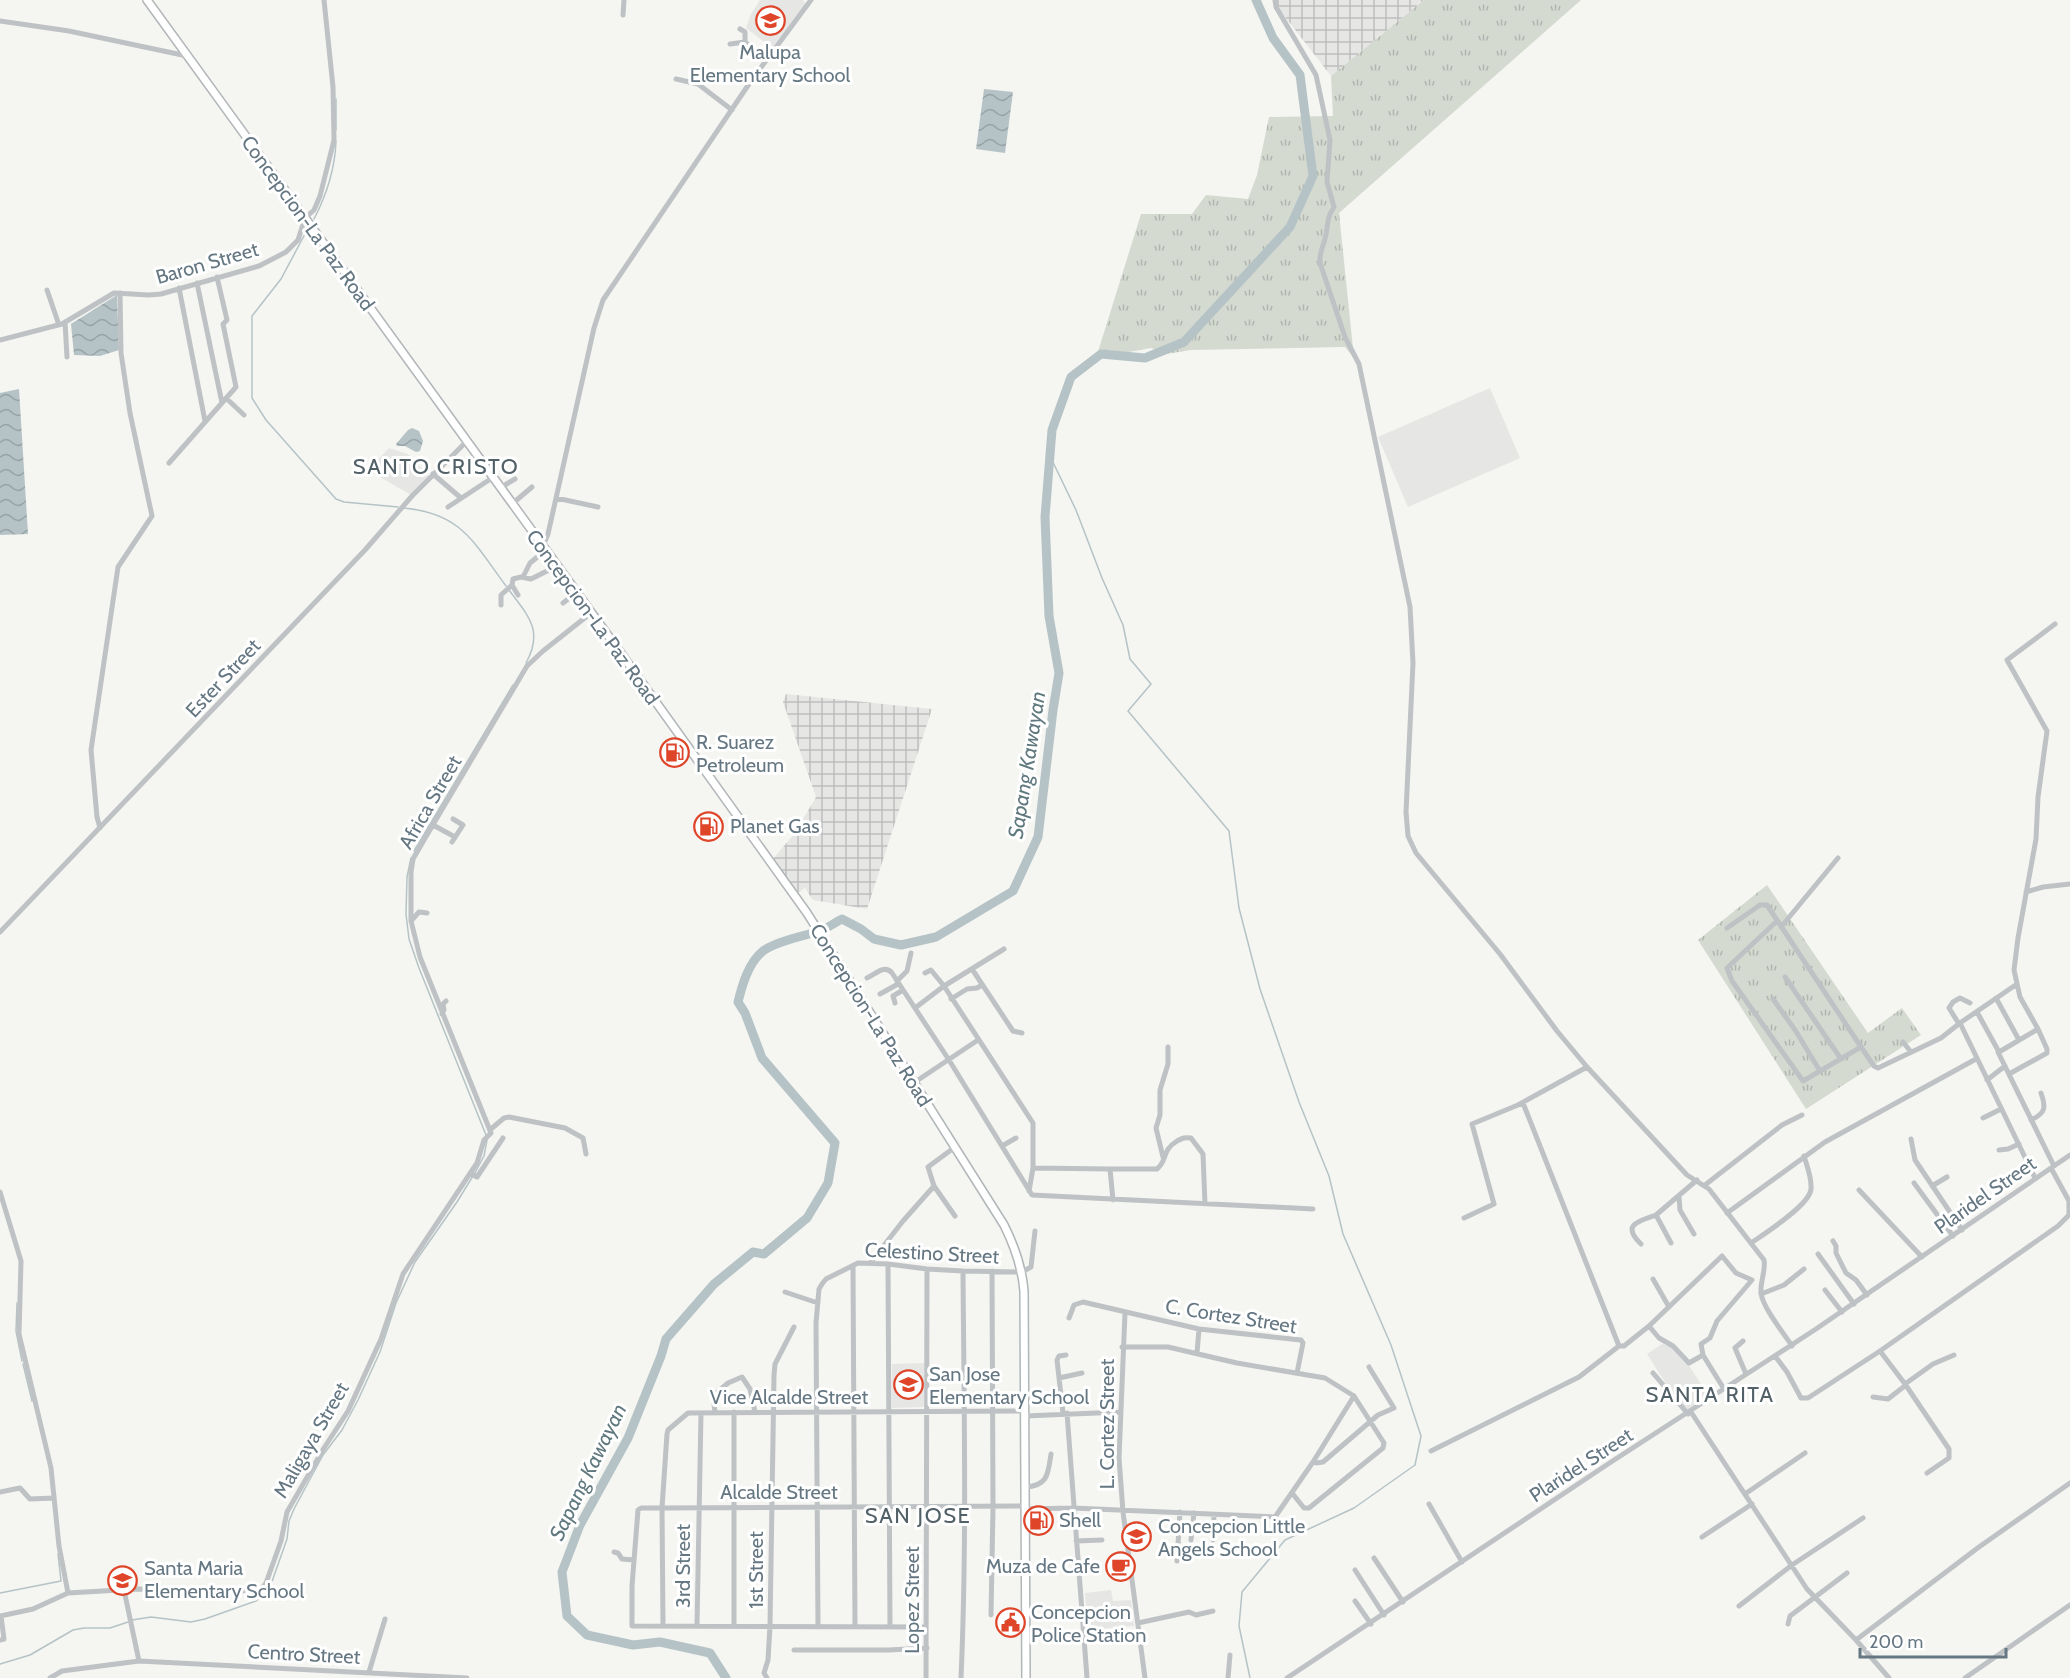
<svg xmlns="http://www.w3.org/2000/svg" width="2070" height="1678" viewBox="0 0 2070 1678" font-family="Cabin,sans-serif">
<defs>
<pattern id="industrial-grid" width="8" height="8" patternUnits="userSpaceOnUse" patternTransform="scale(1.5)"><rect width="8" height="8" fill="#e6e6e5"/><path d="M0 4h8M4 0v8" fill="none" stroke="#bebfbf"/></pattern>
<pattern id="grass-tufts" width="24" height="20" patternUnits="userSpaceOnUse" patternTransform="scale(1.5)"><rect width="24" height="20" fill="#d5dad1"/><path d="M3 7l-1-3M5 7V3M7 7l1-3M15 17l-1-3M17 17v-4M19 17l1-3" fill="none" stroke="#b0b6af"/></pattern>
<pattern id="water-waves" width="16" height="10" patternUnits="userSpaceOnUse" patternTransform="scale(1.5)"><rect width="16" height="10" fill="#b5c3c6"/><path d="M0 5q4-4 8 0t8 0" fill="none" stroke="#97a3a6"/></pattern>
</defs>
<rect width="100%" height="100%" fill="#f5f5f1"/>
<!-- built -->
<path fill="#e6e6e5" d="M760 0H803L806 4 772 48 746 28 751 14Z
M1490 388 1520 458 1408 507 1378 437Z
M389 448 408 454 429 476 411 495 368 470Z
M1662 1344 1672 1347 1686 1361 1708 1395 1684 1412 1647 1354Z
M924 1363V1407L892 1408V1364Z
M134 1569 139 1587 110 1589V1573Z
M1111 1590 1113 1601 1131 1600 1134 1626 1088 1630 1085 1593Z"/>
<!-- industrial -->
<path fill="url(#industrial-grid)" d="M1272 0H1424L1331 76Z
M786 694 932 709 867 909 813 900 805 888 797 894 773 859 795 833 816 797 783 702Z"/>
<!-- grass -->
<path fill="url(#grass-tufts)" d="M1424 0H1581L1339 213 1354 358 1345 347 1190 350 1167 354 1151 348 1096 358 1141 214H1192L1206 195 1248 199 1257 175 1269 117 1333 116 1331 76Z
M1767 885 1868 1033 1902 1008 1921 1035 1806 1109 1698 940Z"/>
<!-- water -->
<path fill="url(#water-waves)" d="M984 89 1013 92 1005 153 976 149Z
M117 295 119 350 100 356 74 355 71 324Z
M19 389 28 534 0 535V393Z
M412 428 419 431 423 441 420 451 416 452 405 446H397L396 444 408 430Z"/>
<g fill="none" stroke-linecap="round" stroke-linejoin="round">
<!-- stream -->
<path stroke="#b5c3c6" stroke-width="1.5" d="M336 99V130
M314 219C327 194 335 170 336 141
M306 232 281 279 252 316V398L266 420 336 499 344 502 398 507
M1050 456 1076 510 1102 578 1123 625 1130 659 1151 684 1128 711 1229 831 1239 908 1260 989 1299 1102 1329 1176 1343 1234 1391 1345 1421 1436 1415 1465 1354 1508 1285 1540 1242 1592 1239 1626 1250 1678
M403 508C462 513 474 543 506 586
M509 590C528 616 544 630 526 663
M414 851 513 685
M411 858 407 877 406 914 409 939 419 968 486 1135
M17 1303 16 1331 22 1361
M23 1364 32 1401
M0 1593 61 1581 58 1554
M132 1620 151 1617 191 1622 205 1619 256 1601 269 1590 287 1539 289 1521 294 1509 323 1455 342 1430 358 1400 380 1352 396 1303 415 1262 457 1202 476 1171 484 1156 487 1140
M0 1664 30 1655 73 1630 84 1628H110L128 1622"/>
<!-- river -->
<path stroke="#b5c3c6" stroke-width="9" d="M726 1678 710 1653 660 1642 633 1645 587 1635 567 1616 562 1572 580 1525 628 1438 661 1356 666 1339 714 1284 753 1252 764 1254 807 1218 828 1183 835 1143 762 1058 745 1013 738 1002C742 986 748 963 763 951 775 942 802 936 817 932 825 930 834 923 842 919L861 929 874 939 901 945 936 937 1013 891 1038 837 1053 710 1059 673 1049 616 1045 517 1052 430 1071 377 1101 354 1145 358 1184 342 1290 227 1313 176 1300 75 1273 38 1256 0"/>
<defs>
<path id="major" d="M147 0 620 652 807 913 1004 1225C1015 1247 1022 1267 1024 1291L1026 1678"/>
</defs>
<!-- major casing -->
<use href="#major" stroke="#b1b6b9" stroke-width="10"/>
<!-- minor -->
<path stroke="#bec2c5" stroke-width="5" d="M1275 0 1276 7 1316 75 1330 140 1327 182 1334 207C1325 221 1329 225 1325 239 1323 247 1319 253 1320 263L1345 337 1359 364 1410 607 1413 663 1406 812 1408 836 1416 853 1500 954 1557 1031 1587 1067 1687 1175 1709 1189 1764 1260C1766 1270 1760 1282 1761 1293 1763 1308 1783 1332 1792 1346
M623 15 624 0
M0 21 69 31 187 56
M740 29 745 32V42L766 60
M730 44 745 42
M676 79 698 84 732 110
M197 283 222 403
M179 288 205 421
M47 290 59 325
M65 322 67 357
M0 340 62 324 114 293 149 295 161 294 259 266 286 252 298 240 305 218 314 210 320 196 334 140 333 87 324 0
M226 398 244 415
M169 463 236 387 223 324 227 320 217 277
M433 474 461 498
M500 488 515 479
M556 498 598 507
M512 504 532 487
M448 507 492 478
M543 546 548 534 594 328 603 300 751 81 811 0
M523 577 530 563 546 550
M518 595 512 585 513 579 521 577 531 579 557 566
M563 603 576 593
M501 605V595L512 585
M433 825 455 837
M100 828 97 817 91 750 118 567 152 516 130 413 121 353 120 293
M452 842 463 825 453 819
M2026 892 2043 887 2070 884
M411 921 419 912 427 913
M1777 921 1727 968 1732 981 1803 1081 1861 1047
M1781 927 1838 858
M1727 928 1760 905H1767L1861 1047 1874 1066 1878 1068 1941 1038 1960 1023
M0 932 365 550 412 496 466 442
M1004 949 944 986 1033 1123V1168L1029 1191
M972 969 1013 1031 1022 1033
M1785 977 1841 1059
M867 978C876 974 885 964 892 973L949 1060 1032 1195 1313 1209
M897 981 907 971 911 953
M2017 984 1960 1023 2035 1178
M880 994 898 984
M1996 998 2019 1040
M951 999 967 989 977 988 982 985
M1773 999 1795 1030 1820 1071
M895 1003 893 996 903 990
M915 1008 944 986 931 970 925 973
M1977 1012 1999 1052 2038 1029 2020 997 2014 970 2018 938 2036 839 2038 797 2047 731 2007 660 2055 624
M442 1014 444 1010 443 1004 446 1001
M1959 1024 1949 1008 1953 1002 1960 998 1970 1003
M1903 1042 1911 1052
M1998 1052 2054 1166
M2009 1074 2047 1053V1049L2038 1029
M1987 1080 2005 1066
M915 1082 978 1040
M1523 1103 1619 1346H1624L1649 1326 1722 1256 1736 1273 1752 1280 1717 1321 1710 1338 1701 1344 1703 1355
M1983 1118 2001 1109
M2031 1120C2046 1113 2046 1107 2041 1093
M491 1129 504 1118 509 1117 565 1128 583 1138 586 1154
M1911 1139 1915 1160 1962 1230
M1002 1146 1016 1138
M1999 1150 2008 1149 2019 1144
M1163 1157 1156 1128 1160 1115V1090L1168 1064V1047
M1033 1168 1110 1169 1113 1200
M2051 1168 2069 1201
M1110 1169H1157C1168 1160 1161 1151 1177 1141 1183 1138 1185 1137 1191 1138L1203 1154 1205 1204
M470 1173 477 1177 503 1138
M1914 1183 1953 1236
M1705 1185 1782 1125 1802 1115
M934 1186 955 1216
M1932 1186 1947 1177
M1859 1190 1922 1257
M0 1192 21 1261 19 1334 51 1468 59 1546 68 1593
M1679 1197 1680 1210 1694 1234
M1727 1213 1825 1142 1976 1059
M1464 1218 1494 1204 1472 1124 1518 1105 1587 1067
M1833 1241 1836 1246V1253L1846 1273 1856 1280 1867 1295
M1671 1243 1656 1215 1697 1180
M1751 1243C1764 1234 1810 1205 1811 1189 1812 1178 1807 1166 1804 1156
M1641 1244C1621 1225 1638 1221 1656 1215
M1818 1254 1854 1304
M871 1262 903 1221 934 1186 928 1167 955 1147
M888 1264 890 1627
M853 1266 855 1627
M1653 1279 1669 1307
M1825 1290 1842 1312
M785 1292 818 1303
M1761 1294 1784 1285 1804 1269
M1125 1313 1119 1458 1123 1512 1145 1678
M1069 1318 1074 1305 1083 1302 1199 1329 1301 1340 1303 1343 1297 1373
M1649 1326 1659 1338 1673 1346 1689 1363 1703 1355 1724 1389
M1743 1341 1735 1348 1746 1374
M1880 1351 1905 1384 1933 1364 1954 1355
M1197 1353 1199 1329
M1775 1356 1787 1372 1801 1398H1808L1880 1351 2058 1226 2069 1215V1200
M1653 1373 1688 1414
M1059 1378 1082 1373
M1905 1384 1949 1449V1458L1927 1473
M1873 1397 1888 1399 1906 1385
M715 1412 713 1396 728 1383 742 1377 750 1389 755 1412
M734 1412V1626
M1691 1412 1807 1589 1856 1640 1889 1678
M1063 1413 1057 1360 1059 1356 1066 1355
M1067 1413 1087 1678
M1025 1416 1120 1412
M1431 1451 1579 1377 1619 1346
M1313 1462 1316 1463 1323 1462 1378 1415 1394 1408 1369 1367
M1025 1487C1048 1486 1048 1474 1051 1454
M0 1492 20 1488 30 1499 54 1498
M1292 1493 1304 1508H1309L1383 1448 1384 1443 1354 1396
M1745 1494 1805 1453
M1429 1504 1462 1562
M1025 1509 1073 1508 1275 1517 1313 1462 1354 1396 1325 1378 1237 1363 1168 1347H1122
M1702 1537 1752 1504
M1191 1540 1194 1513
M1213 1540 1214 1515
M1076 1541 1102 1540
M614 1552 618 1553 622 1559 634 1560
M1374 1558 1403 1602
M1177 1561 1180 1512
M1355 1570 1384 1615
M124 1590 139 1661
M1355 1601 1371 1624
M1739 1606 1792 1565 1863 1518
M991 1615 993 1507 992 1271
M0 1616 33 1609 68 1593 137 1589 242 1591 262 1588 266 1583 281 1541 287 1512 324 1448 348 1411 381 1339 403 1274 477 1163 484 1140 491 1133 420 957 411 921V872L413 859 431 828 527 666 543 651 591 613
M1138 1623 1189 1612 1196 1615 1213 1611
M1788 1624 1790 1616 1847 1573
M663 1625 662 1508 667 1434 668 1430 688 1413 1025 1411
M697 1625 701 1413
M818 1627 816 1323 819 1289 822 1284 826 1279 858 1263 888 1264 927 1269 963 1271 1022 1272 1031 1267 1035 1231
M926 1627 632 1626V1586L638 1510 641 1508H662L1025 1506
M0 1640 4 1639 1 1616
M1856 1640 1979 1547 2070 1483
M794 1650H889L927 1648
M369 1672 385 1619
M50 1678 62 1671 139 1661 467 1678
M767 1678 764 1673 768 1660 770 1626 774 1375 775 1364 794 1327
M926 1678 927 1269
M961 1678C967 1543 964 1407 963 1271
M1228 1678 1230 1655
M1287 1678 1608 1464 1816 1329 2070 1155
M1965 1678 2070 1605"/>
<!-- major -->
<use href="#major" stroke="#fff" stroke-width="7"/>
</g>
<!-- icons -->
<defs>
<symbol id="school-ring" viewBox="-11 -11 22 22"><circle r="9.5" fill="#fff" stroke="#de4529" stroke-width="1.5"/><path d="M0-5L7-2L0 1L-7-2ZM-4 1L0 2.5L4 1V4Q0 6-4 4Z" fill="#de4529"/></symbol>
<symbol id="fuel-ring" viewBox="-11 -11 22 22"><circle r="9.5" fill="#fff" stroke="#de4529" stroke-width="1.5"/><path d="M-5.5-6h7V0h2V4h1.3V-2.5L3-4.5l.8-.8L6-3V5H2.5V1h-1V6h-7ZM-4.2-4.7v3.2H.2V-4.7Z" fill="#de4529"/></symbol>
<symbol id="cafe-ring" viewBox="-11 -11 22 22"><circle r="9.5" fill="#fff" stroke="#de4529" stroke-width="1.5"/><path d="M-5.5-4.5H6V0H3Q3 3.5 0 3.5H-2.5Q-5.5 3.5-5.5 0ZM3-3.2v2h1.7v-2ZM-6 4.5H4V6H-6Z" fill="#de4529"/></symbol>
<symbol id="civic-ring" viewBox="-11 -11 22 22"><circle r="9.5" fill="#fff" stroke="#de4529" stroke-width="1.5"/><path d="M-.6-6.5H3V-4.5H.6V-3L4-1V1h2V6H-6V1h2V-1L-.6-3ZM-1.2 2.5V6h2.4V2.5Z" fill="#de4529"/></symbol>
</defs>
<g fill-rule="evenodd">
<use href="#school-ring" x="754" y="4" width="33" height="33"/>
<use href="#fuel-ring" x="658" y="736" width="33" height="33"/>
<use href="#fuel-ring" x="692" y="810" width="33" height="33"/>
<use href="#school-ring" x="892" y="1368" width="33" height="33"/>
<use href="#fuel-ring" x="1022" y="1504" width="33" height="33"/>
<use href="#school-ring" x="1120" y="1520" width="33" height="33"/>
<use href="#cafe-ring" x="1104" y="1550" width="33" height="33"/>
<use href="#school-ring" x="106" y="1564" width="33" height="33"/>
<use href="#civic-ring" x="994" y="1606" width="33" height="33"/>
</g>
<g text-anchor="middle" stroke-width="6" stroke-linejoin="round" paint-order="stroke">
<!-- poi labels -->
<g font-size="20" fill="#657782" stroke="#fff" text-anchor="start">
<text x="770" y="59" text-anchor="middle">Malupa<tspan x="770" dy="23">Elementary School</tspan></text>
<text x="696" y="749">R. Suarez<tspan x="696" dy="23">Petroleum</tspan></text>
<text x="730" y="833">Planet Gas</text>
<text x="929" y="1381">San Jose<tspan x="929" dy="23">Elementary School</tspan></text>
<text x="1059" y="1527">Shell</text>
<text x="1158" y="1533">Concepcion Little<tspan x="1158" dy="23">Angels School</tspan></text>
<text x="1100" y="1573" text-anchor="end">Muza de Cafe</text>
<text x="144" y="1575">Santa Maria<tspan x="144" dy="23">Elementary School</tspan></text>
<text x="1031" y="1619">Concepcion<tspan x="1031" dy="23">Police Station</tspan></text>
</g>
<!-- street labels -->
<g font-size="20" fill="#657782" stroke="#fff">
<text transform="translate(308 223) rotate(54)" y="7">Concepcion-La Paz Road</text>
<text transform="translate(207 263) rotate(-16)" y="7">Baron Street</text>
<text transform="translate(593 617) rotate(54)" y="7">Concepcion-La Paz Road</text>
<text transform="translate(223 678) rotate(-47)" y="7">Ester Street</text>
<text transform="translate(430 802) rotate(-60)" y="7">Africa Street</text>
<text transform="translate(871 1015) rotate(58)" y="7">Concepcion-La Paz Road</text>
<text transform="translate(1985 1195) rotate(-35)" y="7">Plaridel Street</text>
<text transform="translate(932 1253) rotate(3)" y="7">Celestino Street</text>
<text transform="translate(1231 1316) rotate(9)" y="7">C. Cortez Street</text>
<text x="789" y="1404">Vice Alcalde Street</text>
<text transform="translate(1107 1424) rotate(-90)" y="7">L. Cortez Street</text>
<text transform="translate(311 1440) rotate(-60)" y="7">Maligaya Street</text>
<text transform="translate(1581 1465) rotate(-33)" y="7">Plaridel Street</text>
<text x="779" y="1499">Alcalde Street</text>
<text transform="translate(683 1566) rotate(-90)" y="7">3rd Street</text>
<text transform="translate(756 1570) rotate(-90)" y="7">1st Street</text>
<text transform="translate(912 1600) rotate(-90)" y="7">Lopez Street</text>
<text transform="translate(304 1654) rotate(3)" y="7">Centro Street</text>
</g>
<!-- water labels -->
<g font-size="21" font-style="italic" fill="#60797f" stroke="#fff">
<text transform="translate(1027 765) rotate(-81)" y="7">Sapang Kawayan</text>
<text transform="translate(588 1472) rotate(-64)" y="7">Sapang Kawayan</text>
</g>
<!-- quarter labels -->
<g font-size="22" letter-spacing="1.5" fill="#526067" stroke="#fff">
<text x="436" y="474">SANTO CRISTO</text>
<text x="1710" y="1402">SANTA RITA</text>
<text x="918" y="1523">SAN JOSE</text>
</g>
</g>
<!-- scale -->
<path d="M1860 1648v9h146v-9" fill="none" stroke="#657782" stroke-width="3"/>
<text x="1869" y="1648" font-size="18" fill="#657782" stroke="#ffffff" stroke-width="4.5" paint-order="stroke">200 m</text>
</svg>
